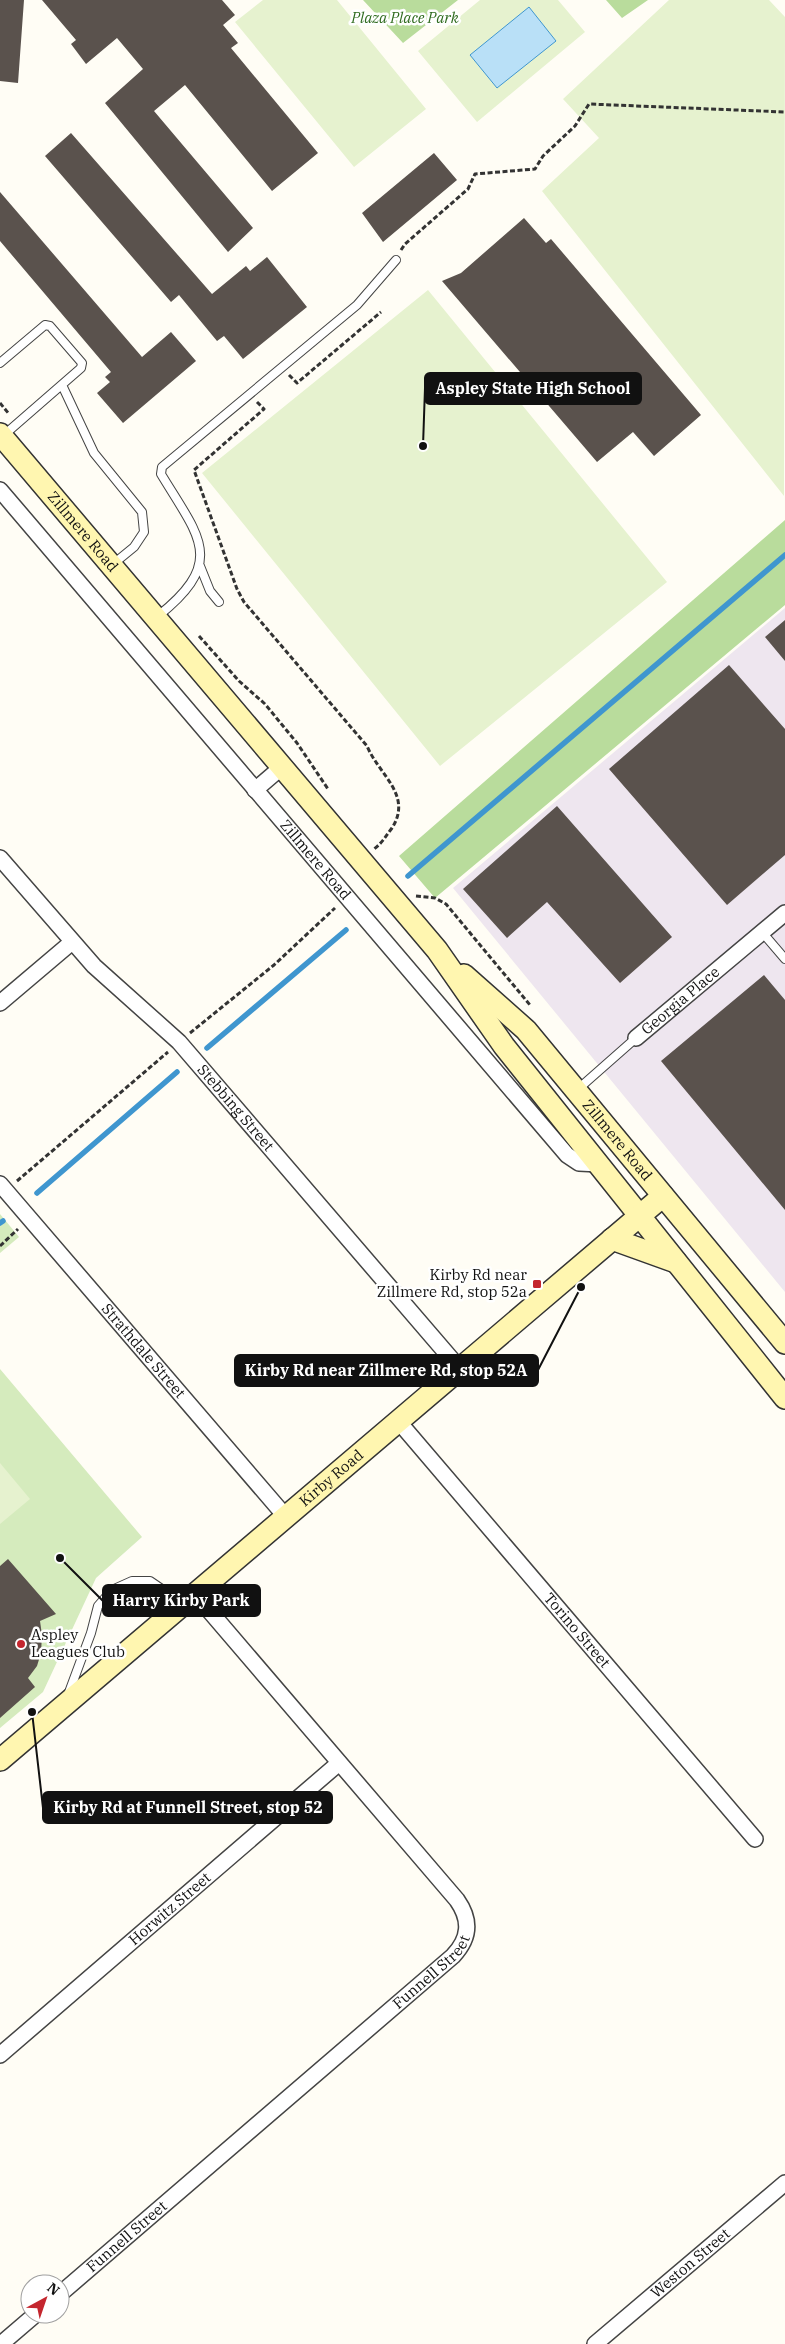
<svg xmlns="http://www.w3.org/2000/svg" width="785" height="2344" viewBox="0 0 785 2344" font-family="'IBM Plex Serif',serif">
<rect width="100%" height="100%" fill="#fffdf5"/>
<!-- industrial -->
<path fill="#eee6ef" d="M785 608V1292L453 888Z"/>
<!-- green -->
<path fill="#d5ebbd" d="M0 1214 19 1237 0 1253Z
M0 1369 142 1537 96 1578 43 1692 0 1728Z"/>
<!-- forest -->
<path fill="#b9dc9c" d="M363 0H458L403 43Z
M606 0H648L622 18Z
M785 520V605L435 898 399 856Z"/>
<!-- pitch -->
<path fill="#e6f2cf" d="M263 0H337L426 109 354 167 235 22Z
M480 0H558L585 32 477 122 418 51Z
M669 0H769L785 17 784 496 542 191 599 138 563 99Z
M428 290 667 582 440 766 202 473Z
M0 1463 30 1499 0 1524Z"/>
<!-- water -->
<path fill="#b9e0f7" stroke="#3f96cf" d="M529 7 556 41 497 88 470 55Z"/>
<g fill="none" stroke-linecap="round" stroke-linejoin="round">
<!-- stream -->
<path stroke="#3f96cf" stroke-width="5.5" d="M408 876 785 555
M207 1048 346 930
M37 1193 177 1072
M0 1223 3 1221"/>
</g>
<!-- building -->
<path fill="#5a524d" d="M0 0H24L18 83 0 81Z
M42 0H222L235 15 223 25 238 43 231 48 318 153 272 191 185 85 154 111 253 228 228 252 105 103 143 69 117 38 86 64 71 44 76 40Z
M71 133 212 294 246 266 250 271 267 257 307 307 243 359 224 336 217 341 179 295 171 302 45 156Z
M434 153 457 180 383 242 362 213Z
M0 192 142 357 171 332 196 361 123 423 97 393 110 382 105 377 111 372 0 241Z
M524 218 546 243 551 239 701 415 654 456 633 432 597 462 442 281 461 273Z
M785 620V661L765 637Z
M729 665 785 729V855L727 905 609 769Z
M557 806 672 937 620 983 547 902 507 938 463 889Z
M764 975 785 1000V1210L661 1061Z
M8 1559 56 1614 40 1621 42 1635 41 1653 37 1666 28 1678 35 1687 0 1718V1566Z"/>
<g fill="none" stroke-linecap="round" stroke-linejoin="round">
<defs>
<path id="lane" d="M0 363 45 325 50 326 82 363 81 368 4 435
M62 385 94 453 142 512 144 532 134 547 112 565
M200 566 210 591 219 602
M158 616C227 561 199 537 161 474L162 467 357 305 396 260
M762 932 785 959
M577 1090 636 1038
M68 1695 91 1633 98 1606 112 1590 132 1581H150L169 1594 180 1605"/>
<g id="street">
<path id="s1" d="M0 490 567 1155 579 1163 599 1164"/>
<path d="M255 790 283 766"/>
<path id="s2" d="M0 858 94 966 179 1042 460 1369"/>
<path d="M0 1003 72 942"/>
<path id="s3" d="M636 1038 785 913"/>
<path id="s4" d="M0 1184 286 1517"/>
<path id="s5" d="M399 1422 755 1839"/>
<path id="s6" d="M0 2055 339 1763"/>
<path id="s7" d="M60 2294 453 1956C470 1938 471 1920 457 1900L195 1594"/>
<path d="M1 2344 36 2314"/>
<path id="s8" d="M595 2344 785 2183"/>
</g>
<g id="secondary">
<path id="s9" d="M0 434 437 950 504 1046 785 1398"/>
<path id="s10" d="M464 975 526 1030 785 1343"/>
<path d="M612 1239 676 1262"/>
<path id="s11" d="M0 1760 663 1196"/>
</g>
</defs>
<!-- lane casing -->
<use href="#lane" stroke="#444" stroke-width="10"/>
<!-- street casing -->
<use href="#street" stroke="#444" stroke-width="18"/>
<!-- secondary casing -->
<use href="#secondary" stroke="#333" stroke-width="24"/>
<!-- path -->
<path stroke="#333" stroke-width="3" stroke-dasharray="5 2.5" stroke-linecap="butt" d="M401 250 405 244 468 189 475 174 535 169 543 156 575 126 589 104 785 112
M289 375 297 383 381 312
M257 402 264 409 194 470 237 589 244 602 367 746C379 775 413 795 392 828 386 836 382 843 374 849
M0 403 9 414
M199 636 239 681 265 704 297 743 328 789
M416 896 435 898 446 904 530 1005
M190 1033 274 965 335 908
M17 1181 168 1052
M0 1246 18 1229"/>
<!-- lane -->
<use href="#lane" stroke="#fff" stroke-width="8"/>
<!-- street -->
<use href="#street" stroke="#fff" stroke-width="15"/>
<!-- secondary -->
<use href="#secondary" stroke="#fff6b0" stroke-width="21"/>
</g>
<!-- markers -->
<g fill="#c4262e" stroke="#fff" stroke-width="2">
<rect x="532" y="1279" width="10" height="10" rx="2.5"/>
<circle cx="21" cy="1644" r="5"/>
</g>
<g text-anchor="middle" stroke-width="5" stroke-linejoin="round" paint-order="stroke">
<!-- park labels -->
<g font-size="15" font-style="italic" fill="#2f6b1f" stroke="#fff">
<text x="405" y="23">Plaza Place Park</text>
</g>
<!-- street labels -->
<g font-size="15" fill="#111" stroke="#fff">
<text dy="5" stroke="none"><textPath href="#s9" startOffset="128">Zillmere Road</textPath></text>
<text dy="5" stroke="none"><textPath href="#s1" startOffset="486">Zillmere Road</textPath></text>
<text dy="5" stroke="none"><textPath href="#s3" startOffset="58">Georgia Place</textPath></text>
<text dy="5" stroke="none"><textPath href="#s2" startOffset="344">Stebbing Street</textPath></text>
<text dy="5" stroke="none"><textPath href="#s10" startOffset="226">Zillmere Road</textPath></text>
<text dy="5" stroke="none"><textPath href="#s4" startOffset="220">Strathdale Street</textPath></text>
<text dy="5" stroke="none"><textPath href="#s11" startOffset="435">Kirby Road</textPath></text>
<text dy="5" stroke="none"><textPath href="#s5" startOffset="274">Torino Street</textPath></text>
<text dy="5" stroke="none"><textPath href="#s6" startOffset="224">Horwitz Street</textPath></text>
<text dy="5" stroke="none"><textPath href="#s7" startOffset="492">Funnell Street</textPath></text>
<text dy="5" stroke="none"><textPath href="#s7" startOffset="88">Funnell Street</textPath></text>
<text dy="5" stroke="none"><textPath href="#s8" startOffset="125">Weston Street</textPath></text>
</g>
<!-- poi labels -->
<g font-size="15" fill="#111" stroke="#fff" text-anchor="end">
<text x="527" y="1280">Kirby Rd near<tspan x="527" dy="17">Zillmere Rd, stop 52a</tspan></text>
<text x="31" y="1640" text-anchor="start">Aspley<tspan x="31" dy="17">Leagues Club</tspan></text>
</g>
</g>
<!-- callouts -->
<path fill="none" stroke="#111" stroke-width="2" d="M423 446L425 388M581 1287L538 1370M60 1558L103 1601M32 1712L43 1808"/>
<g fill="#111" stroke="#fff" stroke-width="2">
<circle cx="423" cy="446" r="5"/>
<circle cx="581" cy="1287" r="5"/>
<circle cx="60" cy="1558" r="5"/>
<circle cx="32" cy="1712" r="5"/>
</g>
<g fill="#111" stroke="#111" stroke-width="2">
<rect x="425" y="373" width="216" height="31" rx="5"/>
<rect x="235" y="1355" width="303" height="31" rx="5"/>
<rect x="103" y="1585" width="157" height="31" rx="5"/>
<rect x="43" y="1792" width="289" height="31" rx="5"/>
</g>
<g font-size="16" text-anchor="middle" font-weight="bold" fill="#fff">
<text x="533" y="394">Aspley State High School</text>
<text x="386" y="1376">Kirby Rd near Zillmere Rd, stop 52A</text>
<text x="181" y="1606">Harry Kirby Park</text>
<text x="188" y="1813">Kirby Rd at Funnell Street, stop 52</text>
</g>
<!-- north arrow -->
<g transform="translate(45 2299) rotate(40)"><circle r="24" fill="#ffffff" stroke="#a0a0a0"/>
<path d="M0-4L9 19L0 12L-9 19Z" fill="#c4262e"/>
<text y="-8" font-size="14" font-weight="bold" text-anchor="middle" fill="#111111">N</text>
</g>
</svg>
